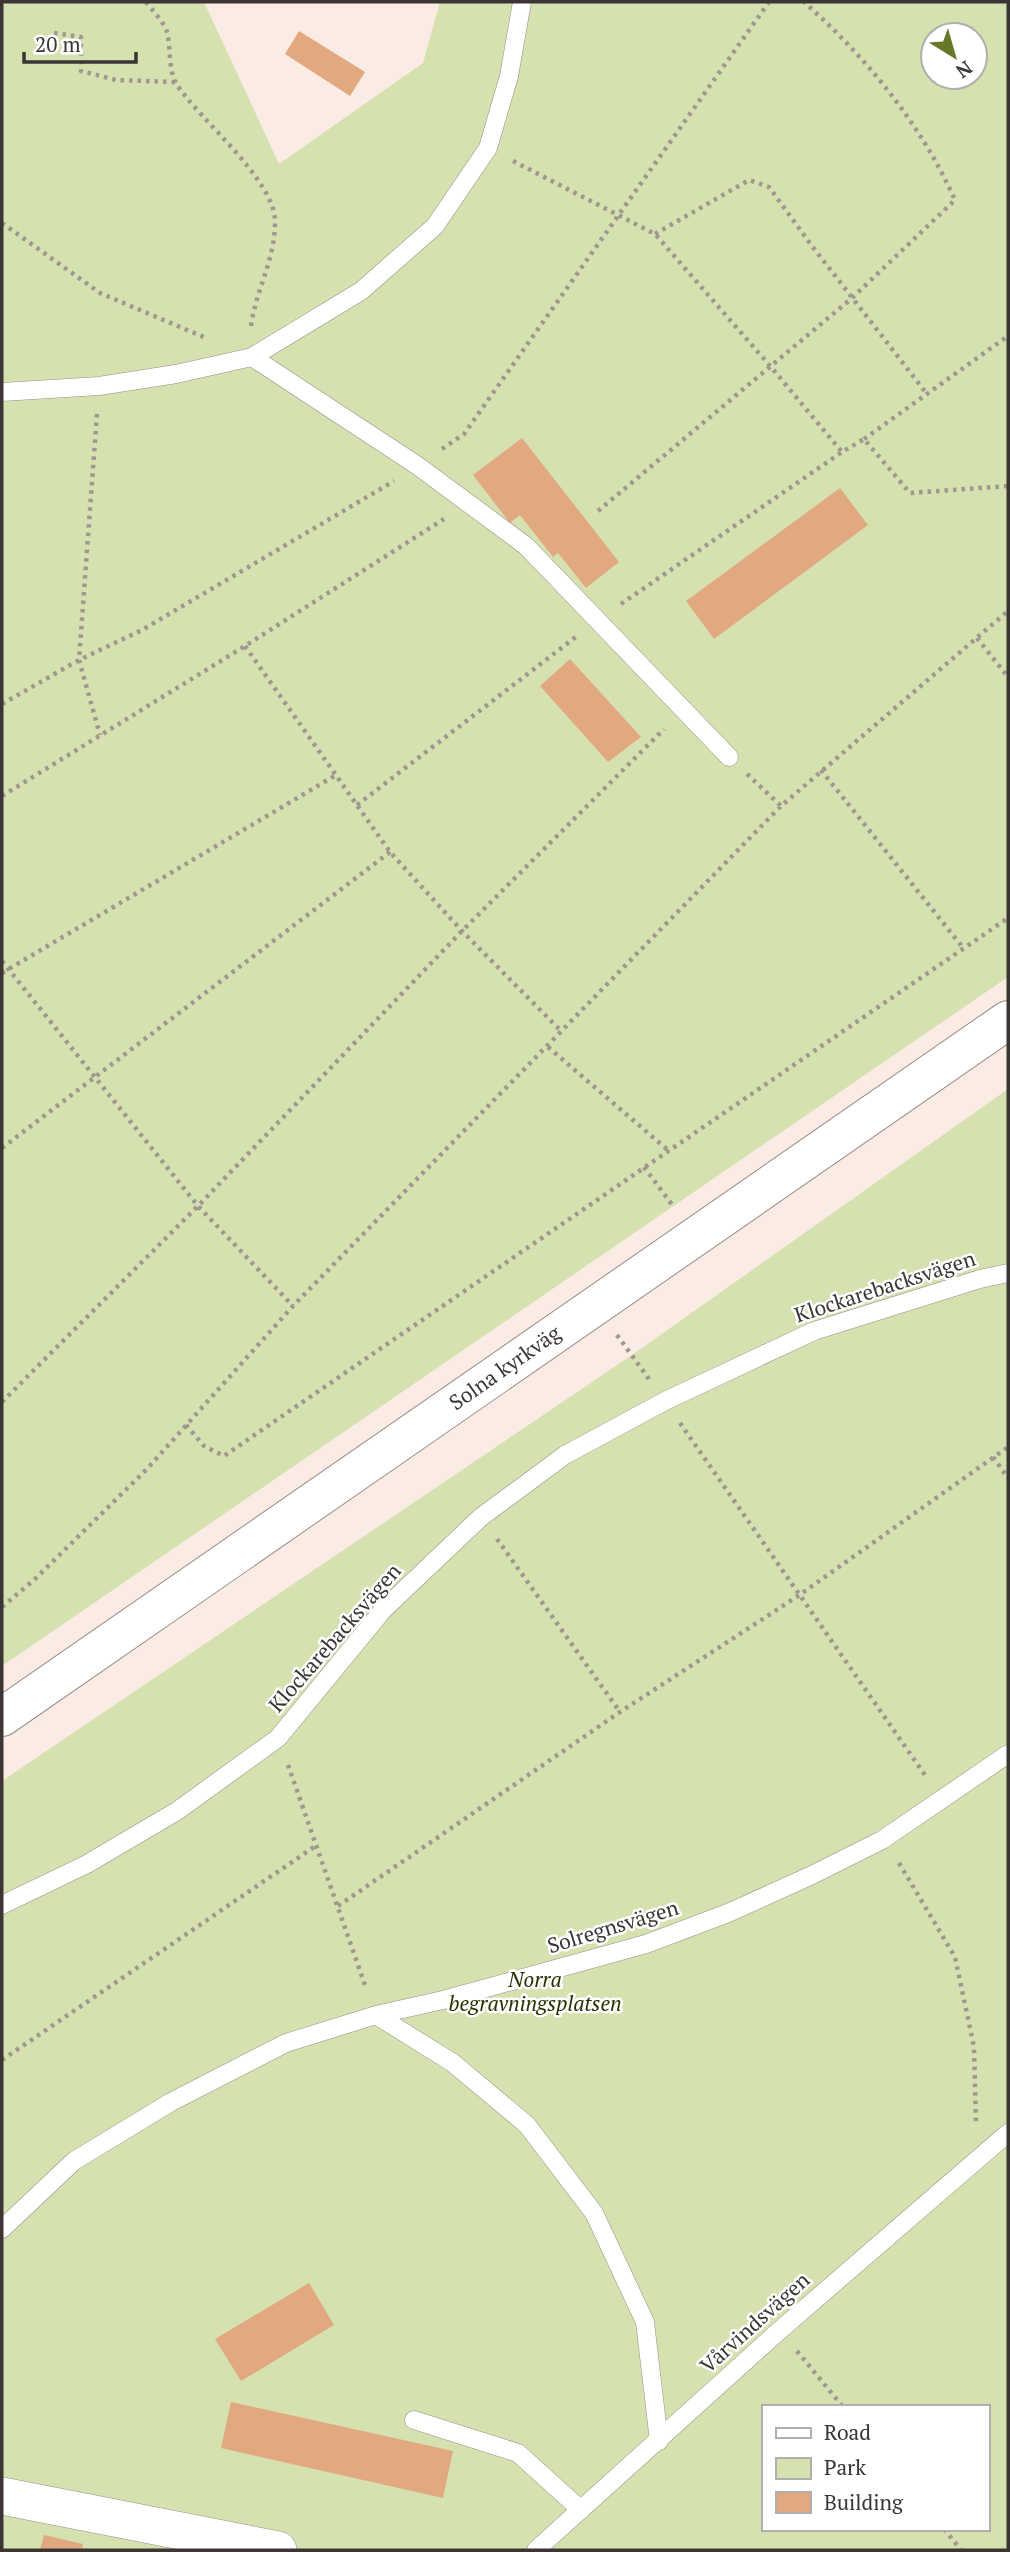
<svg xmlns="http://www.w3.org/2000/svg" width="1010" height="2552" viewBox="0 0 1010 2552" font-family="'PT Serif',serif">
<rect width="100%" height="100%" fill="#faece4"/>
<!-- green -->
<path fill="#d6e1b0" fill-rule="evenodd" d="M2 2H204L279 164 423 63 440 2H1008V977L2 1666ZM933 35H975V77H933Z
M1008 1089V2550H2V1781L632 1355ZM763 2407H987V2529H763Z"/>
<!-- building -->
<path fill="#e2a880" d="M299 31 365 72 350 96 285 54Z
M522 438 619 562 586 588 558 553 553 557 520 515 510 523 473 475Z
M840 488 868 525 714 639 686 601Z
M570 659 641 737 608 762 540 686Z
M309 2283 334 2325 241 2381 215 2339Z
M231 2402 453 2451 443 2498 221 2448Z
M44 2535 83 2544 82 2550H40Z"/>
<g fill="none" stroke-linecap="round" stroke-linejoin="round">
<defs>
<path id="lane" d="M252 357 418 466 526 546 729 757
M2 392 99 386 176 374 252 357 361 291 435 226 488 148 509 76 522 2
M2 1905 87 1864 177 1811 278 1738 383 1610 481 1517 565 1455 665 1401 814 1331 980 1279 1008 1273
M376 2015 453 2063 527 2125 594 2213 645 2322 659 2441
M2 2229 74 2161 171 2102 286 2043 376 2015 443 2000 646 1944 728 1913 810 1876 882 1840 1008 1754
M414 2420 518 2453 581 2510
M536 2550 780 2330 1008 2133"/>
<path id="street" d="M2 2496 278 2550"/>
<path id="secondary" d="M2 1717 1008 1020"/>
</defs>
<!-- lane casing -->
<use href="#lane" stroke="#998d85" stroke-width="19"/>
<!-- street casing -->
<use href="#street" stroke="#998d85" stroke-width="38"/>
<!-- secondary casing -->
<use href="#secondary" stroke="#998d85" stroke-width="40"/>
<!-- path -->
<path stroke="#a09791" stroke-width="4.5" stroke-dasharray="3.5 5" stroke-linecap="butt" d="M146 2C152 10 164 22 167 32 171 48 168 71 177 85 200 120 276 181 275 222 275 261 256 289 251 326
M54 33 81 37V71L116 80 175 82
M513 161 655 234 771 367 842 452 864 439 910 493 1008 486
M2 223 100 293 206 338
M655 234 749 180 769 187 812 246 927 394
M97 414 79 660 100 735
M864 439 1008 336
M442 449 464 434 769 2
M598 511 852 298 955 200C921 124 866 57 804 2
M621 604 842 452
M977 638 1008 677
M245 646 390 852 462 931 562 1032
M2 704 79 660 142 630 394 481
M821 770 964 949
M747 774 781 806
M2 796 245 646 444 519
M357 805 577 636
M2 961 198 1206 293 1306
M2 973 336 775
M548 1047 669 1151
M2 1148 390 852
M644 1167 673 1206
M617 1335 649 1379
M2 1402 198 1206 462 931 664 729
M680 1423 927 1778
M186 1425 204 1446 224 1456 1008 918
M993 1457 1008 1478
M497 1539 620 1712
M2 1607 35 1579 147 1469 293 1306 781 806 1008 611
M288 1765 366 1988
M899 1863 955 1957 974 2047 976 2124
M338 1906 620 1712 798 1596 1008 1447
M2 2060 317 1845
M797 2351 843 2407
M944 2529 961 2550"/>
<!-- lane -->
<use href="#lane" stroke="#fff" stroke-width="18"/>
<!-- street -->
<use href="#street" stroke="#fff" stroke-width="37"/>
<!-- secondary -->
<use href="#secondary" stroke="#fff" stroke-width="38"/>
</g>
<g text-anchor="middle" stroke-width="5" stroke-linejoin="round" paint-order="stroke">
<!-- street labels -->
<g font-size="21" fill="#3b3633" stroke="#fff">
<text transform="translate(885 1287) rotate(-18)" y="7">Klockarebacksvägen</text>
<text transform="translate(505 1368) rotate(-35)" y="7">Solna kyrkväg</text>
<text transform="translate(335 1638) rotate(-49)" y="7">Klockarebacksvägen</text>
<text transform="translate(613 1927) rotate(-17)" y="7">Solregnsvägen</text>
<text transform="translate(755 2323) rotate(-42)" y="7">Vårvindsvägen</text>
</g>
<!-- park labels -->
<g font-size="21" font-style="italic" fill="#2a3100" stroke="#fff">
<text x="535" y="1987">Norra<tspan x="535" dy="24">begravningsplatsen</tspan></text>
</g>
</g>
<!-- border -->
<rect width="1010" height="2552" fill="none" stroke="#3b3633" stroke-width="7"/>
<!-- legend -->
<rect x="762" y="2405" width="228" height="126" fill="#ffffff" stroke="#b1afad" stroke-width="2"/>
<rect x="776" y="2428" width="35" height="10" fill="#ffffff" stroke="#b1afad" stroke-width="2"/>
<text x="824" y="2440" font-size="21" fill="#3b3633">Road</text>
<rect x="776" y="2458" width="35" height="21" fill="#d6e1b0" stroke="#b1afad" stroke-width="2"/>
<text x="824" y="2475" font-size="21" fill="#3b3633">Park</text>
<rect x="776" y="2492" width="35" height="21" fill="#e2a880" stroke="#b1afad" stroke-width="2"/>
<text x="824" y="2510" font-size="21" fill="#3b3633">Building</text>
<!-- north arrow -->
<g transform="translate(954 56) rotate(143)"><circle r="33" fill="#ffffff" stroke="#b1afad" stroke-width="2"/>
<path d="M0-5L12 26L0 18L-12 26Z" fill="#647828"/>
<text y="-10" font-size="19" font-weight="bold" text-anchor="middle" fill="#3b3633">N</text>
</g>
<!-- scale -->
<path d="M24 52v10h112v-10" fill="none" stroke="#3b3633" stroke-width="3.5"/>
<text x="35" y="52" font-size="21" fill="#3b3633" stroke="#ffffff" stroke-width="5" paint-order="stroke">20 m</text>
</svg>
